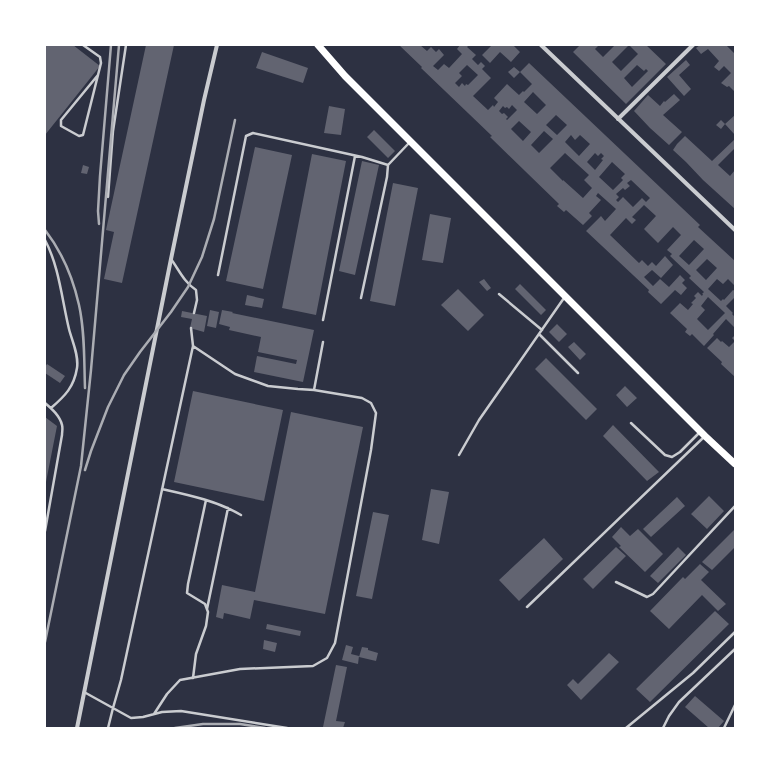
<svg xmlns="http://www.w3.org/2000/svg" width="780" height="773" viewBox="0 0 780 773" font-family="'Open Sans',sans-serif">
<rect width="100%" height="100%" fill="#2d3142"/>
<!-- building -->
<path fill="#626471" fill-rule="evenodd" d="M45 45H73L100 66 45 135Z
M146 45H174L122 283 104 279 114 232 106 230Z
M399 45H420L427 51 431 47 436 52 439 49 444 55 433 66 438 70 444 64 449 68 462 54 457 49 460 45H469L467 47 476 55 472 59 478 65 481 62 485 66 482 69 491 78 473 96 488 110 493 105 494 107 498 102 494 98 507 84 519 95 523 91 524 92 532 84 520 72 529 63 700 225 698 227 735 261V286L728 279 723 284 717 279 708 289 721 301 723 299 724 300 733 290 735 291V299L734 298 726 306 733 313 732 314 735 317V328L726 319 713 334 714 335 704 346 692 334 690 336 685 332 687 329 670 313 680 303 688 310 693 304 691 303 696 298 694 296 698 292 702 296 703 294H702L704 292 689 278 691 276 670 256 672 254 667 250 681 235 673 227 658 243 644 229 656 216 644 205 632 217 636 220 632 224 626 218 610 235 639 263 642 260 648 266 652 262 656 266 665 256 673 265 661 278 652 270 644 277 653 286 660 279 669 287 680 275 685 280 682 283 687 288 681 295 675 290 661 304 648 292 649 290 586 231 601 216 605 221 616 209 598 193 596 196 601 200 589 213 592 216 583 225 566 210 564 212 557 206 559 204 490 137 492 136 421 68 422 67ZM467 65 478 75 468 85 466 84 465 86 462 83 459 87 455 83 462 76 459 73ZM533 92 546 105 537 114 524 102ZM512 105 517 110 507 120 506 119 508 117 504 113 502 114 499 111 503 106 505 108 507 107 509 109ZM556 115 567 125 557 135 546 125ZM519 121 531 132 523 141 511 129ZM544 131 553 139 539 153 531 145ZM571 135 575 140 580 135 590 144 579 156 565 142ZM565 153 589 175 584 180 592 188 583 198 563 180V181L550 168ZM595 153 598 156 601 153 604 156 601 159 603 160 595 170 587 162ZM612 162 625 174 621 178 623 180 613 190 599 177ZM631 180 650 198 646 202 642 198 633 207 623 197 618 202 616 200 619 197 616 194 623 188 625 190 630 186 627 183ZM694 240 704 249 689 265 679 256ZM707 259 717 268 706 280 696 270ZM708 297 725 313 708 330 697 319 705 310 701 306Z
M490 45H513L520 52 511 62 500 52 490 63 482 55 491 46Z
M580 45H599L595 49 603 57 615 45H629L612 62 621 71 638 54 629 45H646L666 64 626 104 573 52ZM637 65 644 71 646 69 648 71 632 87 624 78Z
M700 45H726L735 54V92L729 86 727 87 721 83 731 73 724 66 719 71 714 67 719 61 708 49 701 54 696 48Z
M262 52 308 68 303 83 256 68Z
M686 60 690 65 679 75 691 89 684 96 667 77Z
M514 67 520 72 514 78 508 72Z
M674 94 680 100 663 115 682 132 669 145 650 128 634 111 648 95 660 106 664 101 665 102Z
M329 106 345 109 341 135 324 133Z
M735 115V135L725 124Z
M721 120 725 124 721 129 716 125Z
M374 130 395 151 388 158 367 137Z
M685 136 712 161 735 139V148L718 165 730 176 735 170V209L703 180 686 162 673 150 677 144Z
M255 147 292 155 263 289 226 281Z
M312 154 346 161 316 315 282 308Z
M362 161 379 165 355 275 339 271Z
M83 165 89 167 87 174 81 173Z
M393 183 418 188 395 306 370 301Z
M430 214 451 218 443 263 422 260Z
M484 279 491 288 487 291 479 282Z
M520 284 546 310 541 315 515 289Z
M458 289 484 315 468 331 441 305Z
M247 295 264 299 262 308 245 305Z
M210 310 219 312 216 328 207 326Z
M222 310 233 312 232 313 314 330 303 382 254 372 257 356 296 364 297 360 258 352 261 337 229 330 230 327 219 324Z
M182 311 207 316 204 332 190 328 192 319 181 317Z
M557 324 567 334 559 342 549 332Z
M735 335V377L721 364 722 362 707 348 717 338 721 342 722 341 729 347 735 341 732 338Z
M574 342 586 354 580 360 568 347Z
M546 358 597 409 586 420 535 369Z
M47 364 65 376 60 383 45 373V367Z
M625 386 637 398 627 407 616 395Z
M193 391 283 410 264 501 174 482Z
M291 412 363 427 325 614 254 600 250 619 224 613 223 619 216 617 222 585 255 592Z
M45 417 57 426 46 482 45 481Z
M613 425 659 472 647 481 603 436Z
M431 489 449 492 439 544 422 540Z
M709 496 724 511 707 529 691 514Z
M677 497 685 506 651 537 643 529Z
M373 512 389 515 372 599 356 596Z
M621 527 630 536 638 529 663 554 645 572 619 547 621 546 612 537Z
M735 529V547L712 570 702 562Z
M544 538 563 559 519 601 499 580Z
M616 547 626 556 593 589 583 579Z
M678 547 686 555 658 583 650 576Z
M700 564 709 572 701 580 726 604 718 611 702 595 669 629 650 611 683 577 685 579Z
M715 611 729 624 650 702 636 689Z
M267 624 301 631 300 636 266 629Z
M264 640 277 643 275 652 263 649Z
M346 645 353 647 351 654 359 656 358 664 342 660Z
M362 647 368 648V650L378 653 376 661 359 657Z
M609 653 619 662 581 700 567 685 573 679 578 684Z
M336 665 347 667 336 721 345 722 343 728H326L323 727Z
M695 696 724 721 718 728H709L685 707Z"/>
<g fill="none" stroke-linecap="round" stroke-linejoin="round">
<!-- service -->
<path stroke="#caccd0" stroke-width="2.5" d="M83 45 100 57 101 63 83 135 79 136 61 126V120L98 75
M108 197 113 131 126 45
M45 240C59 266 62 300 69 329 72 341 79 355 77 368 74 387 65 396 51 408
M171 259C179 270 184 282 196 290L197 300 194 313
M218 275 246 136 253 133 362 157 388 165
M499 294 542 330
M361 298 387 177 388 165 409 143
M323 320 355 156
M539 334 578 373
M314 390 323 342
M45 403C52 409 60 416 62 425 63 428 62 432 62 435L45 531
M631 423 665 455 672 457 680 452 700 432
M459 455 479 420 564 298
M162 489C189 495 217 501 241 515
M616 582 647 597 653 594 735 506
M527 607 704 437
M207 609 228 508
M193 678 196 654 206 626 208 612 205 604 187 593 188 584 206 500
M84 692 131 718 143 717 162 712 181 711 287 728
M154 714 167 694 180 680 240 669 313 666 327 658 335 643 371 450 376 413 371 403 362 398 314 390 298 389 268 386 235 374 193 346
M108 728 113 708 121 680 193 346 191 328
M626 728 693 673 735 632
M663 728 669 716 679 702 735 649
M724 728 735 705"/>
<!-- minor -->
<path stroke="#caccd0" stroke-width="4" d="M541 45 735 230
M618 119 693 45
M77 728 171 259 204 100 217 45"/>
<!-- secondary -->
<path stroke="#fff" stroke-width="7" d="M318 45 345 76 705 436 735 464"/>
<!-- rail -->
<path stroke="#abadb3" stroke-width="2.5" d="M99 224 98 211 100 176 111 45
M45 230C62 252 73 278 79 305 85 332 84 361 85 388
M85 470 91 451 108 407 124 375 140 352 171 312 188 287 202 257 214 219 235 120
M45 642 81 466 91 370 119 45
M175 728 203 724H240L265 728"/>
</g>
<!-- border -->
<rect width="780" height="773" fill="none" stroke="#ffffff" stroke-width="92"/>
</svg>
